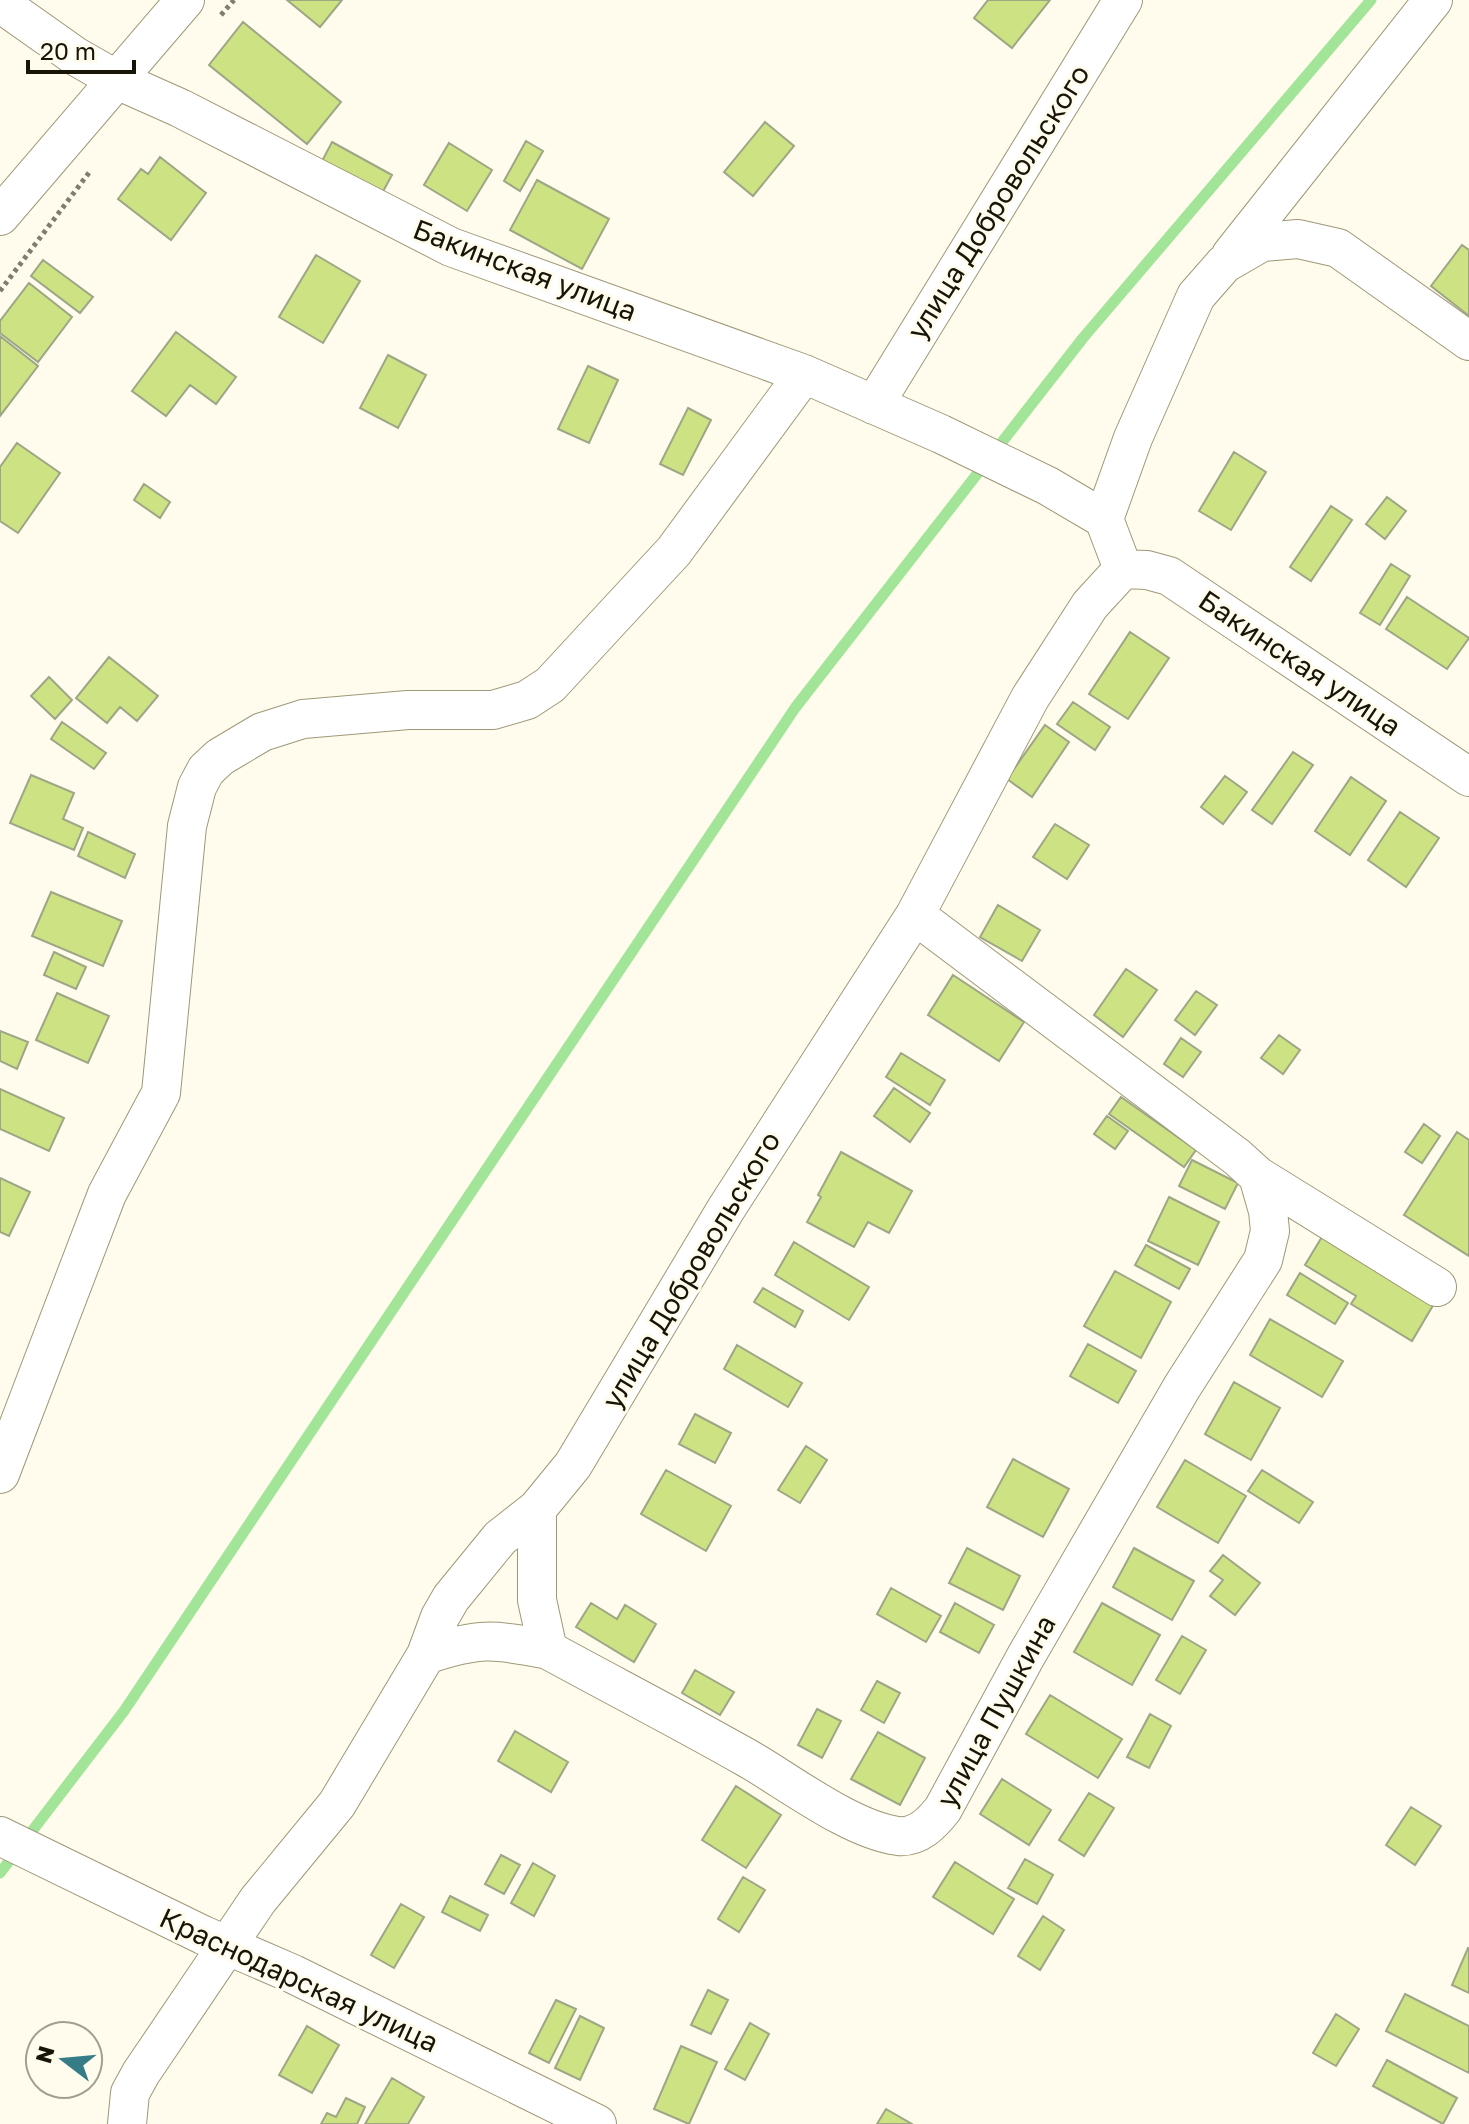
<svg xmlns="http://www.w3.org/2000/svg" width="1469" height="2124" viewBox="0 0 1469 2124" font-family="'Golos Text',sans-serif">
<rect width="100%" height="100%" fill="#fffcee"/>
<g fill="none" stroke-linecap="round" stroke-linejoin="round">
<!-- stream -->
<path stroke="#a2e599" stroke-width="11" d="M0 1873 124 1711 795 708 1083 338 1371 0"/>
</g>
<!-- building -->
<path fill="#cde283" stroke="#9da685" stroke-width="2" d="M287 0H342L320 27Z
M988 0H1050L1012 48 974 18Z
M243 22 341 102 307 144 209 65Z
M765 122 794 146 753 196 724 172Z
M526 141 543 151 520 191 504 181Z
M332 142 392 175 380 197 321 163Z
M449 143 492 170 467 211 424 185Z
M160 157 206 193 171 240 118 199 141 169 148 174Z
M537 180 609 219 582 269 510 230Z
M1462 245 1469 250V316L1431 286Z
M316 255 360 281 323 343 279 317Z
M43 260 93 297 80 313 31 276Z
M29 283 72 317 38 362 0 333V321Z
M176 332 236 377 216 404 190 385 166 416 132 391Z
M0 336 38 366 0 416Z
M388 355 426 375 398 428 360 408Z
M588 366 618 380 589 443 558 429Z
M688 408 711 420 683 475 660 464Z
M17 443 60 473 18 533 0 521V467Z
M1234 452 1266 472 1231 530 1199 511Z
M144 484 170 502 160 518 134 500Z
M1387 497 1406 511 1385 539 1366 524Z
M1331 506 1352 520 1311 581 1290 567Z
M1391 564 1410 576 1380 625 1360 613Z
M1407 597 1469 638 1447 669 1386 629Z
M1130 632 1169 658 1128 719 1089 694Z
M109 657 158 696 137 721 120 707 107 723 76 698Z
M49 677 72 700 55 719 31 696Z
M1073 702 1110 727 1095 750 1057 724Z
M62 722 106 753 94 769 51 739Z
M1045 725 1069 742 1032 797 1007 779Z
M1293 752 1313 765 1272 824 1252 810Z
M31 775 74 793 63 819 83 828 74 850 10 823Z
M1225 776 1247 792 1223 824 1201 807Z
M1351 777 1386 801 1350 855 1315 831Z
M1400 812 1439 838 1406 887 1368 860Z
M1055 824 1089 845 1067 879 1033 857Z
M88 832 135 854 125 878 78 856Z
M51 892 122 921 103 966 32 936Z
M998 905 1040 930 1022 961 980 937Z
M54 952 86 967 76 989 44 975Z
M1126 969 1157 990 1123 1037 1094 1015Z
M953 975 1024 1022 999 1061 928 1015Z
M1196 991 1217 1005 1195 1035 1175 1020Z
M57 993 109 1016 88 1063 36 1040Z
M0 1031 28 1042 17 1069 0 1061Z
M1279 1035 1300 1050 1283 1074 1261 1058Z
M1181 1038 1201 1052 1183 1077 1164 1064Z
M901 1053 945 1080 930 1105 886 1077Z
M894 1088 930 1113 910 1142 874 1116Z
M0 1089 64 1118 49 1151 0 1129Z
M1121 1097 1196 1150 1184 1167 1109 1114Z
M1107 1116 1128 1131 1115 1149 1094 1134Z
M1424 1124 1440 1136 1422 1163 1405 1152Z
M1457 1132 1469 1140V1256L1404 1215Z
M841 1152 912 1191 889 1233 868 1222 854 1247 807 1222 821 1197 818 1195Z
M1192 1160 1238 1183 1225 1209 1179 1186Z
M0 1178 30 1192 9 1236 0 1232Z
M1169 1197 1219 1222 1198 1265 1148 1241Z
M1323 1235 1435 1302 1412 1341 1351 1304 1356 1296 1305 1265Z
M794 1242 869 1287 849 1320 775 1275Z
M1146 1245 1190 1269 1179 1289 1135 1265Z
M1115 1271 1171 1302 1141 1358 1084 1326Z
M1300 1273 1348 1303 1335 1324 1287 1295Z
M763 1288 803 1311 795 1327 754 1302Z
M1270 1319 1343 1361 1322 1397 1250 1355Z
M1088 1344 1136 1371 1118 1403 1070 1376Z
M737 1345 802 1383 788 1407 724 1369Z
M1234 1382 1280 1408 1251 1460 1205 1434Z
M695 1414 731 1433 715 1463 679 1444Z
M806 1446 827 1460 800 1503 778 1490Z
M1013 1459 1069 1489 1043 1537 987 1507Z
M1185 1460 1246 1496 1218 1543 1157 1507Z
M666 1470 731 1506 706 1551 641 1514Z
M1262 1470 1313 1502 1299 1523 1248 1491Z
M967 1548 1020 1576 1003 1610 949 1583Z
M1134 1548 1194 1581 1172 1620 1113 1587Z
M1223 1555 1260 1583 1235 1615 1210 1596 1223 1580 1210 1571Z
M891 1588 941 1616 926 1642 877 1614Z
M591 1603 617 1619 625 1605 656 1624 634 1662 576 1627Z
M955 1603 994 1625 979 1653 940 1632Z
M1102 1603 1160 1635 1132 1685 1074 1652Z
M1182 1636 1206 1650 1180 1694 1156 1680Z
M695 1670 734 1692 720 1715 682 1693Z
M877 1681 900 1693 884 1723 861 1710Z
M1050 1695 1122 1739 1098 1778 1026 1734Z
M817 1709 841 1721 822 1758 798 1745Z
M1150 1714 1171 1726 1149 1768 1127 1757Z
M515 1731 568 1762 551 1792 498 1761Z
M878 1732 925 1758 900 1805 851 1779Z
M1002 1779 1051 1810 1029 1845 980 1814Z
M736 1786 781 1815 746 1868 702 1840Z
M1089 1793 1114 1808 1084 1856 1059 1840Z
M1411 1807 1441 1826 1415 1865 1386 1845Z
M501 1855 520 1865 504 1894 485 1884Z
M1025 1859 1053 1875 1037 1904 1008 1888Z
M955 1862 1014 1899 993 1934 933 1897Z
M533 1863 555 1876 534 1916 511 1903Z
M743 1877 765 1890 739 1932 718 1919Z
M450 1896 488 1915 480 1931 442 1912Z
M401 1904 424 1917 394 1968 371 1955Z
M1043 1916 1064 1930 1040 1970 1018 1956Z
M1468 1948H1469V1993L1452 1985Z
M708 1990 728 2000 711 2034 691 2025Z
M1405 1994 1469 2026V2073L1386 2031Z
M556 2000 576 2009 549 2063 529 2053Z
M1336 2014 1359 2029 1336 2066 1313 2053Z
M580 2016 604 2028 580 2080 555 2068Z
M750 2023 769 2034 745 2080 725 2069Z
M307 2026 339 2045 312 2093 279 2075Z
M681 2046 717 2062 689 2124 654 2109Z
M1387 2060 1457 2098 1443 2124 1373 2086Z
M392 2078 424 2097 408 2124H365Z
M346 2098 365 2107 357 2124H321L327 2113 336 2117Z
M886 2109 912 2124H877Z"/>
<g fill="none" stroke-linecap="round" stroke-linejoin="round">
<defs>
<path id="minor" d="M0 3 75 56 117 80 180 108 451 247 804 374 941 434 1048 486 1104 519 1123 569
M0 216 185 0
M1231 255 1433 0
M874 405 1123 0
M1104 519 1133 438 1196 296 1224 264 1262 242 1298 239 1338 248 1469 341
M1123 569 1147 570 1169 576 1469 777
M915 915 1237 1157 1258 1176 1437 1287
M0 1474 107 1194 161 1093 187 826 197 787 206 770 220 757 262 732 303 719 408 710H493L527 700 550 685 674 551 804 374
M537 1509V1600L548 1650C614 1686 682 1721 747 1758 789 1782 851 1830 898 1836 918 1838 932 1823 943 1809L1026 1656 1182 1387 1263 1260 1270 1231 1268 1211 1258 1176
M426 1655C479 1637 494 1639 548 1650
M0 1836 203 1935 293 1974 597 2124
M127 2124 130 2093 141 2073 258 1900 337 1804 426 1655 440 1617 451 1598 500 1538 537 1509 573 1465 726 1209 915 915 1030 698 1090 605 1123 569"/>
</defs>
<!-- minor casing -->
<use href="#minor" stroke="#9f9877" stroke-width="40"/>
<!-- path -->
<path stroke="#807d70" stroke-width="5" stroke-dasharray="4 4" stroke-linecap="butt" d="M221 15 234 0
M0 291 91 170"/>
<!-- minor -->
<use href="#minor" stroke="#fff" stroke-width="38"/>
</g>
<g text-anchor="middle" stroke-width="6" stroke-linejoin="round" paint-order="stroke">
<!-- street labels -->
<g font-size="28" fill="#171408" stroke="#fffcee">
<text transform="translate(998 202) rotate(-58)" y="10">улица Добровольского</text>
<text transform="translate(525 270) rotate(21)" y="10">Бакинская улица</text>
<text transform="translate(1300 663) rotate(34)" y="10">Бакинская улица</text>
<text transform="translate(691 1270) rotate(-59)" y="10">улица Добровольского</text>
<text transform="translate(996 1711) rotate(-61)" y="10">улица Пушкина</text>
<text transform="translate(299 1980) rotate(25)" y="10">Краснодарская улица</text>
</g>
</g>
<!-- north arrow -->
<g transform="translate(64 2060) rotate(286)"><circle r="38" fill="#fffcee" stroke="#a29f92" stroke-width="2"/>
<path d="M0-6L14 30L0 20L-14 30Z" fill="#357c86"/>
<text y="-12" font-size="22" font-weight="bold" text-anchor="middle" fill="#171408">N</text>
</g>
<!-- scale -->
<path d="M28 60v12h106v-12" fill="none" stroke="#171408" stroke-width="4"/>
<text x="40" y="60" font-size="24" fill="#171408" stroke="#fffcee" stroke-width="6" paint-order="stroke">20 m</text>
</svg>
